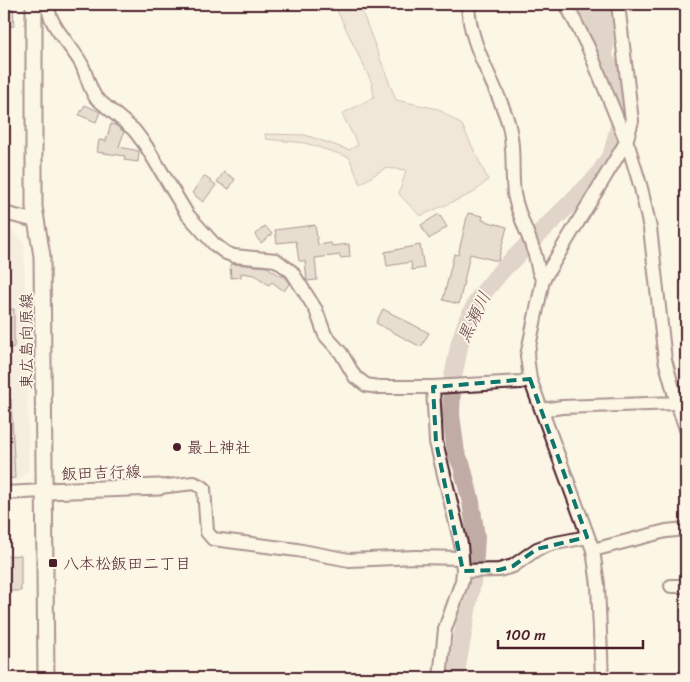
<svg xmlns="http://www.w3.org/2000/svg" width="690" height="682" viewBox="0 0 690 682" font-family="Sriracha,'Klee One',sans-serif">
<rect width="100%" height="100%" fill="#fcf5e5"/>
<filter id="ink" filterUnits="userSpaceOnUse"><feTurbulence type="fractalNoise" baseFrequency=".02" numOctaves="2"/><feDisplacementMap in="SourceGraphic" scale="10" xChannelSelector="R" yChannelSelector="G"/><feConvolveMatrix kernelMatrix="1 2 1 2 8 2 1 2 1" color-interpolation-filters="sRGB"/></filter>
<g filter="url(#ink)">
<!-- built -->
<path fill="#eee5d7" d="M4 227 11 230 24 243 29 469 18 481 4 482Z"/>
<!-- green -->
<path fill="#e2d5ca" stroke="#967a7a" d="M334 4H359L396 100 438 109 462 125 488 180 473 193 420 216 399 194 406 170 385 168 360 184 349 157 305 143 266 139 265 134 305 135 349 150 358 145 342 114 374 97 372 83Z"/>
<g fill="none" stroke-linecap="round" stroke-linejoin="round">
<!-- river -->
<path stroke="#c0aca5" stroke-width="18" d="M603 4 605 47
M455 678 474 571 476 537 471 502 462 466 456 453 451 415 452 382 460 342 467 321 479 298 502 270 597 177 612 154 621 119V99L616 71 607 63 582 4"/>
</g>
<!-- building -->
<path fill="#cfc0b7" stroke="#4a1f2b" d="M4 4H13L14 26 4 27Z
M85 105 100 112 96 122 79 115Z
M111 124 115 125 124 132 119 147 139 151 138 162 124 160 125 156 97 152 99 140 106 141Z
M224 172 235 179 229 189 217 182Z
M204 176 216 185 203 202 192 193Z
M468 213 483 216 482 220 507 227 498 261 470 254 459 304 443 300 454 254 458 255Z
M439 214 447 227 429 239 421 225Z
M315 225 318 245 331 243 332 246 349 244 350 257 340 258V255L315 258 317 280 307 281 305 261H299L296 241 277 243 275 230Z
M265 226 272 234 261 243 255 235Z
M420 245 424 268 412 270 411 262 387 266 385 252Z
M234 264 267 267 282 277 283 275 290 283 284 291 272 282 269 285 255 275 241 273V277L231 278 230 265Z
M4 309H14V347L4 349Z
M383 309 429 333 421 347 376 323Z
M11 399 15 478 4 479V400Z
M21 555V591H4V556Z"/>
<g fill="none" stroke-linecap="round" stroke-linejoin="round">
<defs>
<path id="minor" d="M48 4C47 24 73 47 82 65 87 76 89 88 96 98L134 130 146 146 187 214 214 244 226 253 234 256 276 260 292 272 316 310 325 335 341 353 355 377 361 381 366 385 378 387H433L521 382 530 379
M468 4C469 46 496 83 508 122 515 146 511 170 514 194 518 216 529 234 535 255 538 264 537 272 543 280
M566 4 588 47 629 148 641 188 650 228 665 360 677 403 686 429
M4 213 36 221
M433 387 436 442 461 544 463 571 462 581 445 629 440 678
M542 410 562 407 677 403
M159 487 194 483 204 488 207 532 213 539 297 550 349 560 416 557 462 558
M4 493 44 491
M593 550 666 531 686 529
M463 571 499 570 513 566 537 549 551 544 587 537
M671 586H686
M602 678 598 585 593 550 530 379 527 356 543 280 626 142 632 121 618 4"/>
<path id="major" d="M34 4V207L42 256 46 678
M44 491 159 487"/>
</defs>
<!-- minor casing -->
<use href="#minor" stroke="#4a1f2b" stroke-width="16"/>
<!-- major casing -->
<use href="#major" stroke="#4a1f2b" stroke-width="19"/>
<!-- minor -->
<use href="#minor" stroke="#fcf5e5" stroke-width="12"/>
<!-- major -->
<use href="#major" stroke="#fcf5e5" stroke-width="15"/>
</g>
</g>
<!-- marked area -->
<path d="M0 0H690V682H0ZM530 379 587 537 537 549 513 566 499 570 463 571 436 442 433 387Z" fill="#fcf5e5" fill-opacity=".55" fill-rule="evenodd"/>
<path fill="none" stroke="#0f766e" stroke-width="4" stroke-dasharray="10 6" stroke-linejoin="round" d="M530 379 587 537 537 549 513 566 499 570 463 571 436 442 433 387Z"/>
<!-- markers -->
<g fill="#4a1f2b" stroke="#fcf5e5" stroke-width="2">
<circle cx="177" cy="447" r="5"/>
<rect x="48" y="558" width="10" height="10" rx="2.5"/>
</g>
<g text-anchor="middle" stroke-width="4" stroke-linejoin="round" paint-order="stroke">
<!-- street labels -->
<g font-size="16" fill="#4a1f2b" stroke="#fcf5e5">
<text transform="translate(26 341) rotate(-90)" y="6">東広島向原線</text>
<text transform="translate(101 472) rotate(-2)" y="6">飯田吉行線</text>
</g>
<!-- poi labels -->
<g font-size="16" fill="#4a1f2b" stroke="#fcf5e5" text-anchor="start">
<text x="187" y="453">最上神社</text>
<text x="63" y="569">八本松飯田二丁目</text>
</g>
<!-- water labels -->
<g font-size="18" font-style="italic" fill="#6d4950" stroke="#fcf5e5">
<text transform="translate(474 317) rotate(-64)" y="6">黒瀬川</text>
</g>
</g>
<!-- margin -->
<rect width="690" height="682" fill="none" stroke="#fcf5e5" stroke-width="20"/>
<rect x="10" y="10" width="670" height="662" fill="none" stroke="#4a1f2b" stroke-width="2" filter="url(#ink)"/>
<!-- scale -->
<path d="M498 640v8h145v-8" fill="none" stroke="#4a1f2b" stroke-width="2.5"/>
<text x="505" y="640" font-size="15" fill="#4a1f2b" stroke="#fcf5e5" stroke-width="4" paint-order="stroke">100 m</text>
</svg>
